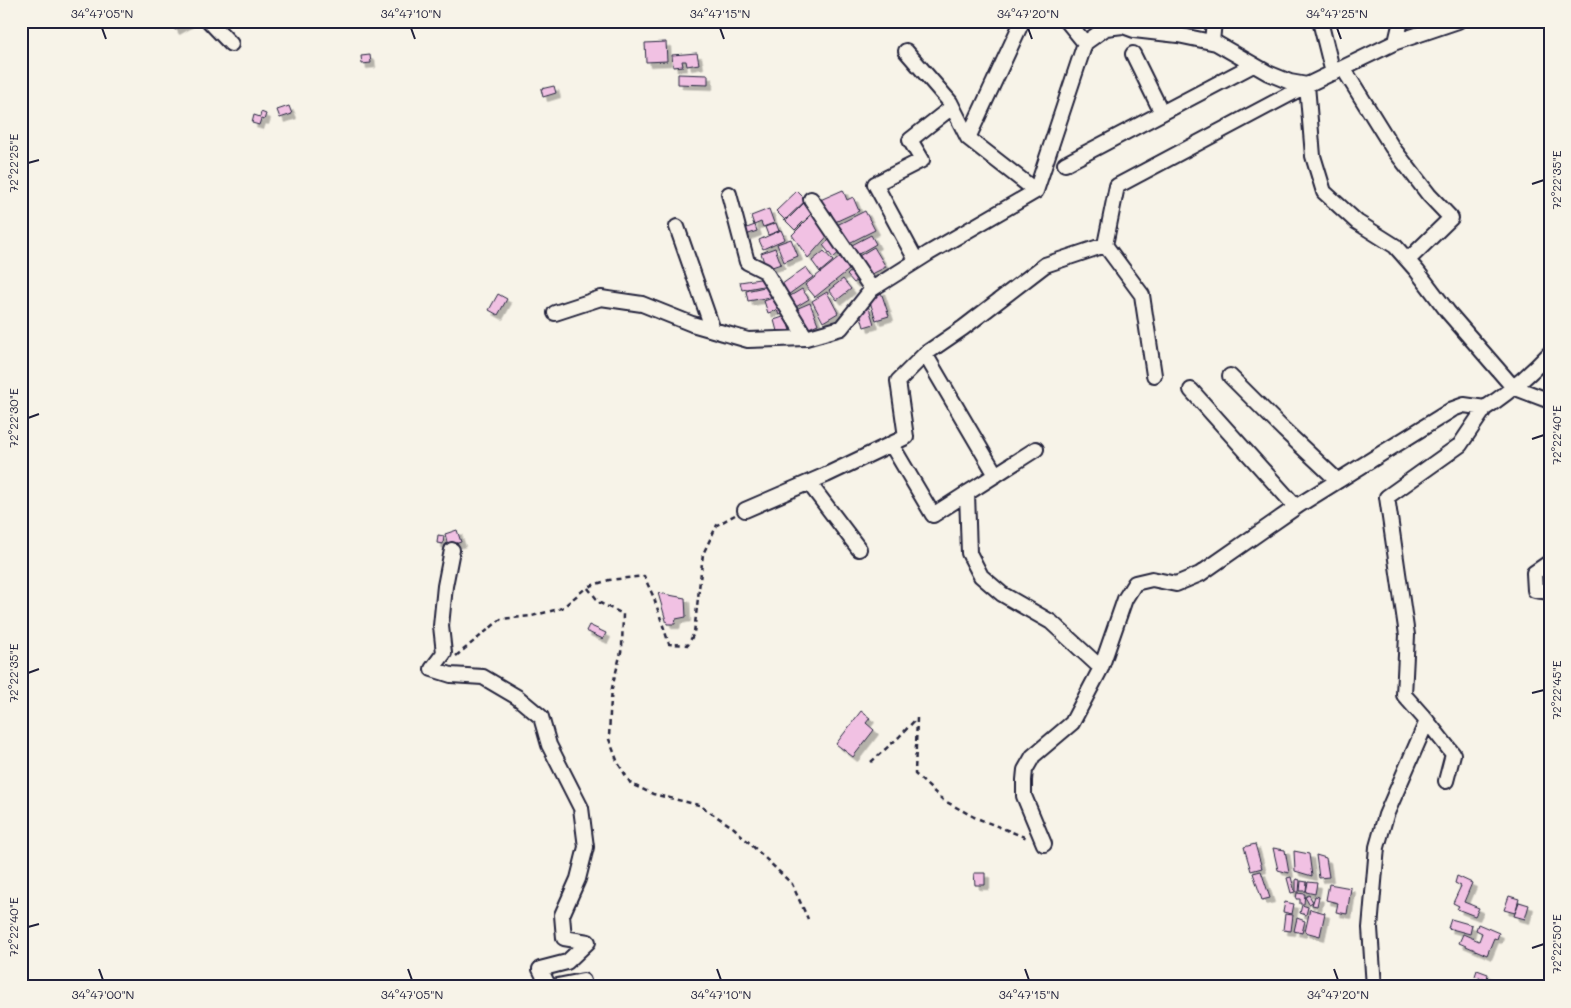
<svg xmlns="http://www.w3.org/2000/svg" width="1571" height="1008" viewBox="0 0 1571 1008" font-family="Mali,sans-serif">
<defs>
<filter id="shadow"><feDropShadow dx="4.5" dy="4.5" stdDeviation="0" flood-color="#0004"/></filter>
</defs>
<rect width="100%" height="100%" fill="#f7f3e8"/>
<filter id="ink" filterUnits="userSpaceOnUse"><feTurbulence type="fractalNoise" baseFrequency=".02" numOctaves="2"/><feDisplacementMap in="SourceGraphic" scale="10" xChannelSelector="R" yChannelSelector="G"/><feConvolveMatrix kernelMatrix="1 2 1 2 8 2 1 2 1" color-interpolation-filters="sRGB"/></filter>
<g filter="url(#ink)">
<!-- building -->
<path fill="#f1c1e3" stroke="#22223b" filter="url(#shadow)" d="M170 21H191L175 30Z
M666 42 667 61 646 62 645 43Z
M697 53 699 64 687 66 686 61H682L683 66 673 67 672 55Z
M370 55 371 63 362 64 361 56Z
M678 74 708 75V85L678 84Z
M554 86 556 93 543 97 541 89Z
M289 106 292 114 280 118 277 110Z
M261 112 266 114 264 120 261 119 259 125 252 123 254 115 260 117Z
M843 190 847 200 853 197 859 211 835 222 830 211 824 214 818 201Z
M797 191 806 200 785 220 776 211Z
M807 200 816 209 795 230 786 221Z
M769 209 774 223 763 227 761 222 754 225 751 216Z
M816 211 831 232 808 258 792 235Z
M865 211 875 230 847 244 837 225Z
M776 223 779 231 768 235 765 227Z
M755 225 757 231 746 235 744 229Z
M781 230 785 239 763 249 759 240Z
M871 235 876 244 855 256 850 246Z
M833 237 843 249 833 258 823 245Z
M791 239 798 256 784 262 777 244Z
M874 247 886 267 870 275 859 256Z
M775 248 781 264 766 269 761 253Z
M824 251 833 261 820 272 812 261Z
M845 253 855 265 815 297 805 285Z
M806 267 813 277 785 297 778 287Z
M855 268 862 277 854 283 847 275Z
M766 278 768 285 742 290 740 282Z
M843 279 851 289 837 300 829 290Z
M769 286 771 297 748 301 746 291Z
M802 289 809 299 794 308 787 298Z
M880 289 889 316 876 320 870 302Z
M827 292 838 313 823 322 812 301Z
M498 294 507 299 498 315 489 310Z
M778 296 783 313 779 315 777 310 768 313 764 301Z
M810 303 818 324 804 330 796 309Z
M868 305 874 324 864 327 860 313Z
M786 316 790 331 778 335 774 320Z
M457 530 461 542 448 546 445 534Z
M438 535 444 536 443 544 437 543Z
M658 593 685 598 686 617 676 619 675 624H667Z
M589 625 606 633 603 639 586 631Z
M861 711 870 718 866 723 874 730 853 757 836 744Z
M1255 844 1262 868 1251 871 1244 847Z
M1273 848 1285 850 1289 873 1278 870Z
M1294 851 1309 854 1312 876 1295 871Z
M1316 855 1326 858 1329 877 1319 878Z
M1261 871 1270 898 1262 900 1253 873Z
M974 873H985V885H975Z
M1457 876 1472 883 1464 902 1479 908 1475 916 1457 909 1459 906 1453 903 1461 886 1455 883Z
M1291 877 1295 892 1291 893 1287 878Z
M1296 879 1300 880 1299 892H1296Z
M1301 881 1307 882 1306 891H1300Z
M1308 882 1317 883 1315 894 1306 892Z
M1329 884 1351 888 1347 914 1336 912 1338 903 1326 900Z
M1297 893 1305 894 1304 904H1300V899H1296Z
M1309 895 1313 902 1309 904 1305 897Z
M1315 896 1319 897 1317 906 1312 905Z
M1509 896 1519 899 1515 913 1504 910Z
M1285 902 1294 904 1292 914 1283 912Z
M1519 902 1529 905 1525 919 1514 916Z
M1302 905 1308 907 1306 915 1300 913Z
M1310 909 1325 913 1320 936 1305 932Z
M1285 914 1293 915 1291 931 1283 930Z
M1297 918 1305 921 1302 933 1294 931Z
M1451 919 1472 925 1470 934 1448 928Z
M1478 924 1499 933 1497 939 1494 938 1487 955 1459 943 1463 934 1479 941 1482 933 1476 930Z
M1477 970 1488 974 1487 979 1475 976Z"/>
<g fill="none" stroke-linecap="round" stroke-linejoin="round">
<defs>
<path id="minor" d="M209 21 231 44
M1067 21 1085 43
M1320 21 1333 73
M1021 24 968 138 1036 191
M1212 42 1214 21
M1396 42 1401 21
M906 51 950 102 968 138
M1133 54 1162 113
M1343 68 1392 147 1429 195 1451 218 1408 260
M1065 164 1253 65
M729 194 747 262 765 271 806 338
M811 199 872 289
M677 227 713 330
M1105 245 1142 295 1154 375
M916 260 875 184 922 160 910 140 952 107
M555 313 601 298 642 304 692 324 748 340 806 338 841 328 872 289 929 253 1036 191 1085 43 1106 28 1123 26 1134 30 1178 35 1216 43 1268 73 1290 82 1307 85 1396 42 1458 21
M925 354 996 475
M1230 376 1284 430 1338 481
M1191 390 1296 507
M891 444 933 515 1036 449
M809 483 859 549
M967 493 969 553 981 576 1002 594 1051 622 1101 668
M745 510 826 475 906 437 898 381 925 354 963 328 1045 265 1105 245 1117 186 1307 85 1313 156 1324 192 1357 222 1395 246 1417 271 1448 312 1513 387 1550 401
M452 550 445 586 441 626 444 653 432 669 451 675 483 677 517 697 541 717 549 745 581 808 586 847 578 879 562 915 564 938 588 942 567 962 540 969 549 987
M1550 562 1534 573 1535 590 1550 592
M1427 721 1453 754 1446 781
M1044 844 1024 796V780L1025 770 1033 756 1072 723 1101 668 1125 599 1135 583 1152 579 1176 584 1200 574 1299 505 1453 409 1464 405 1485 408C1509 393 1531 373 1550 353
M552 987 583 981
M1374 987 1370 928 1377 847 1386 815 1427 721 1404 695 1407 635 1387 497 1460 445 1485 408"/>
</defs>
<!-- minor casing -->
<use href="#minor" stroke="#22223b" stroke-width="18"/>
<!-- path -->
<path stroke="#22223b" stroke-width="2.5" stroke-dasharray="5 4" stroke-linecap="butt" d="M735 515 717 525 703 554 694 633 688 645 669 644 654 598 644 576 609 580 587 587 600 603 623 614 622 648 612 688 610 713 609 739 618 763 631 784 653 794 699 805 734 828 792 884 808 919
M456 656 501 619 532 616 562 608 587 587
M917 718 915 774 943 800 974 817 1027 838
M871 762 899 737 916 719"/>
<!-- minor -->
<use href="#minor" stroke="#f7f3e8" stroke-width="14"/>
</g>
</g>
<!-- ticks -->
<path fill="none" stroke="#22223b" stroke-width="2" d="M102 28 106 39M411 28 415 39M720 28 724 39M1028 28 1032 39M1337 28 1341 39M28 163 39 160M1532 184 1544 180M28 418 39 414M1532 439 1544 435M28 673 39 669M1532 693 1544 690M28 927 39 924M1532 948 1544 944M99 969 103 980M408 969 412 980M717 969 721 980M1025 969 1029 980M1334 969 1338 980"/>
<!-- margin -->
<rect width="1571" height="1008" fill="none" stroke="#f7f3e8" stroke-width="55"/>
<rect x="28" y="28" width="1516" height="952" fill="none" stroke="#22223b" stroke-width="2"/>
<g font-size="12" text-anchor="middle" fill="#22223b">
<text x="102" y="18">34°47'05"N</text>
<text x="411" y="18">34°47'10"N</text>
<text x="720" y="18">34°47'15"N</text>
<text x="1028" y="18">34°47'20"N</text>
<text x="1337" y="18">34°47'25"N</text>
<text transform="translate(14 163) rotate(-90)" y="4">72°22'25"E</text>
<text transform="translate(1557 180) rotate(-90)" y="4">72°22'35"E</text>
<text transform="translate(14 418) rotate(-90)" y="4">72°22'30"E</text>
<text transform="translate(1557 435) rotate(-90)" y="4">72°22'40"E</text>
<text transform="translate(14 673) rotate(-90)" y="4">72°22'35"E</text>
<text transform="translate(1557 690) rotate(-90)" y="4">72°22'45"E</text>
<text transform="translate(14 927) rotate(-90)" y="4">72°22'40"E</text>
<text transform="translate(1557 944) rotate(-90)" y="4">72°22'50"E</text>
<text x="103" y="999">34°47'00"N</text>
<text x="412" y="999">34°47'05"N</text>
<text x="721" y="999">34°47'10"N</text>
<text x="1029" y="999">34°47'15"N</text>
<text x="1338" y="999">34°47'20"N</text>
</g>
</svg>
